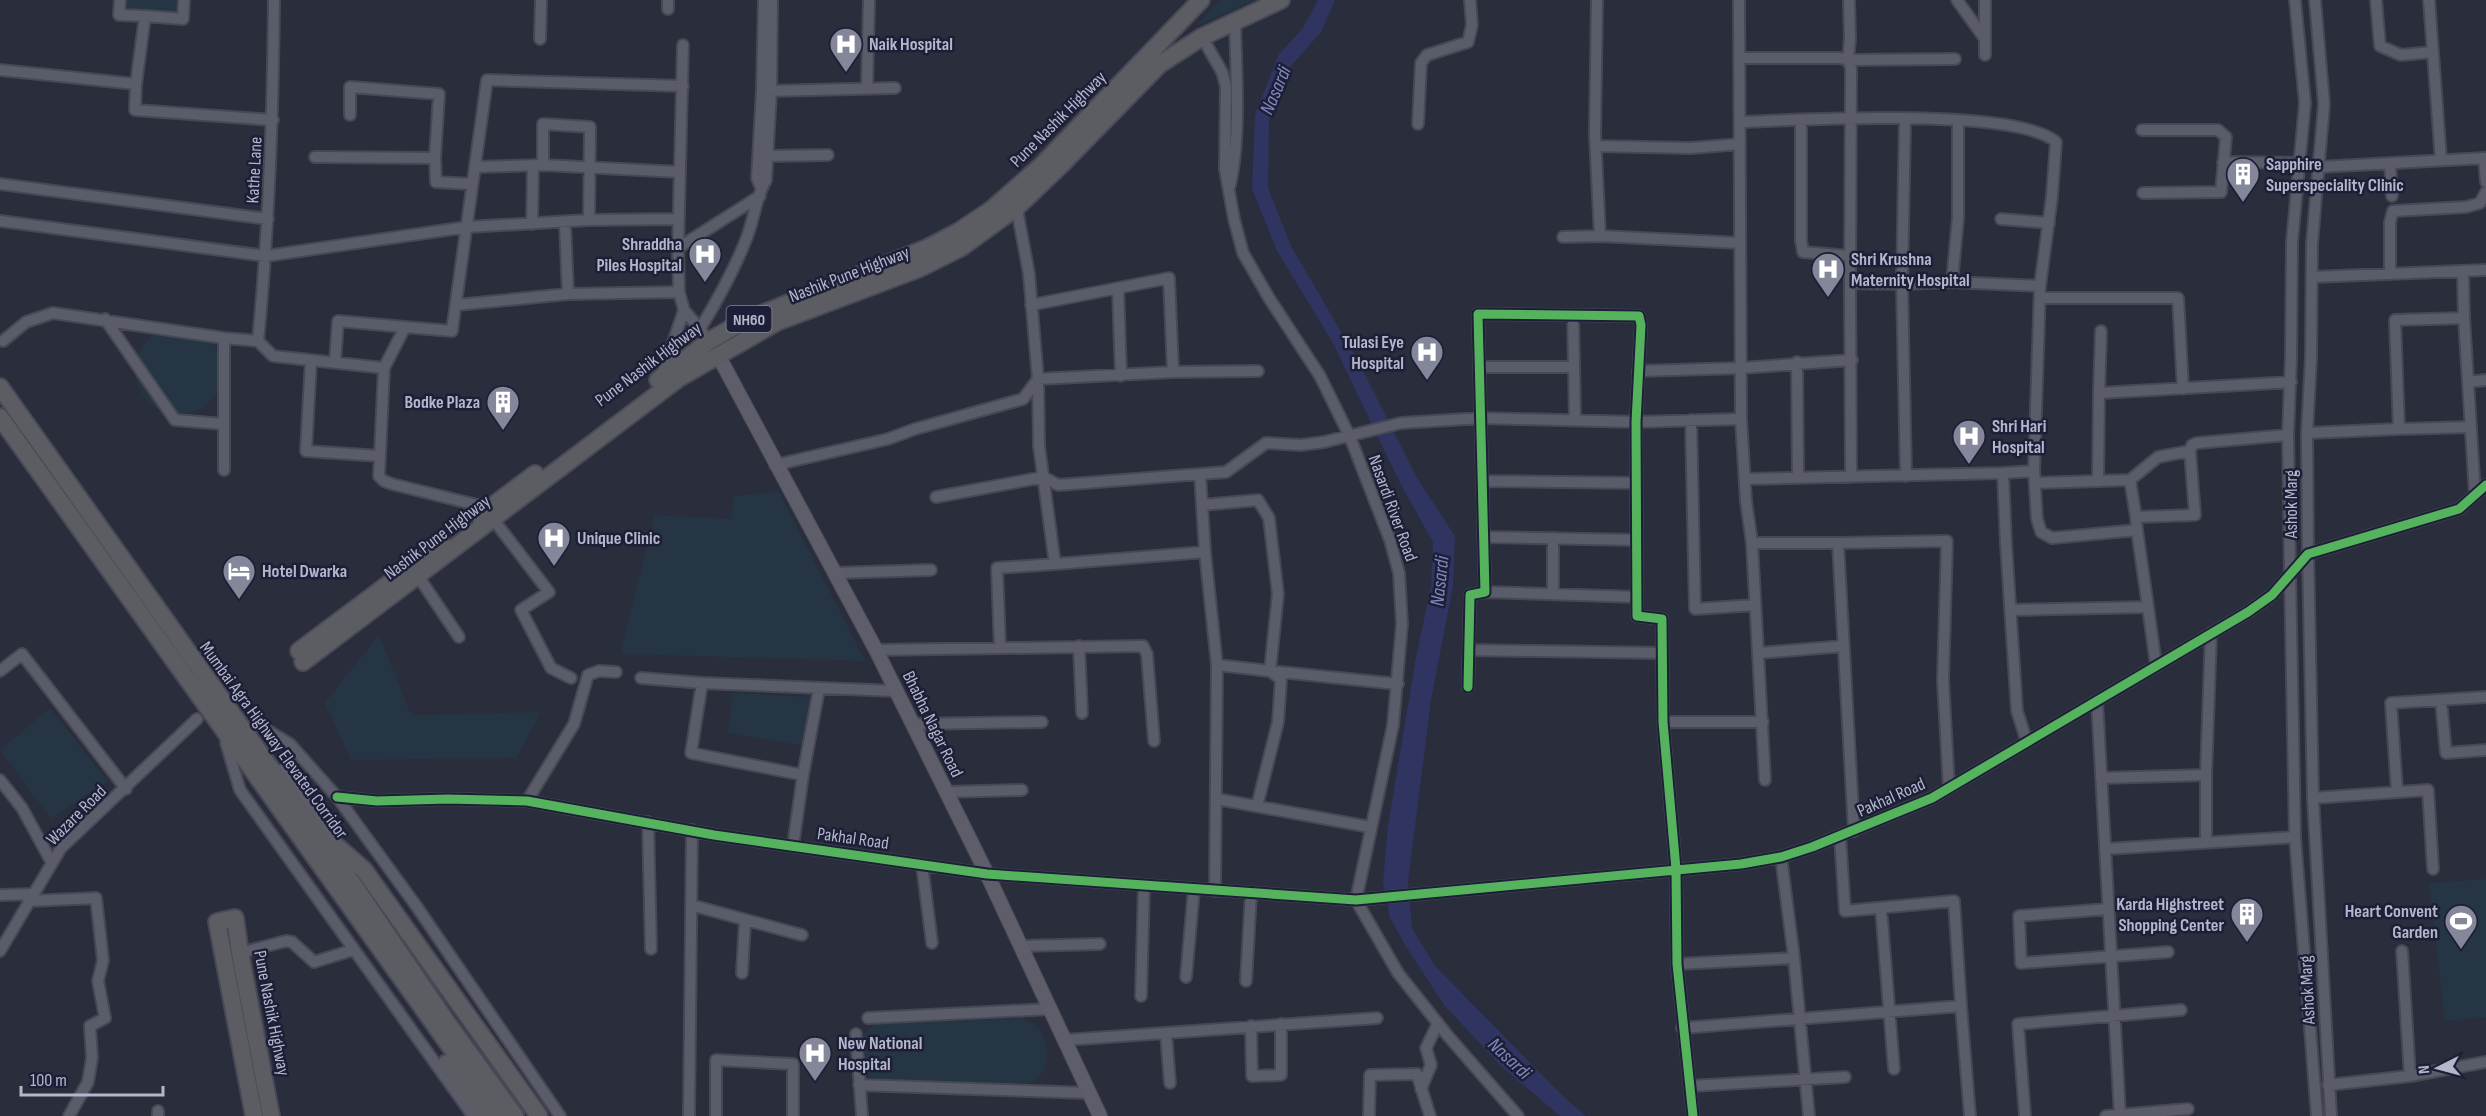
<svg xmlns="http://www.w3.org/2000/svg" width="2486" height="1116" viewBox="0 0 2486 1116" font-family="'Sofia Sans Condensed',sans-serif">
<rect width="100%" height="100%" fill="#2a2d3c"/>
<!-- green -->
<path fill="#263543" d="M125 0H179L178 12 125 9Z
M1219 0H1255L1196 26Z
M135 370a44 44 0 1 1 88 0a44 44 0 1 1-88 0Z
M779 492 865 661 620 654 655 515 731 519 734 496Z
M379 634 411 715 541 712 516 758 351 760 325 703Z
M733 693 814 697 804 746 728 733Z
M50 708 108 781 51 819 0 750Z
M2486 879V1017L2445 1021 2429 883Z
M1022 1018C1026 1020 1031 1022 1035 1025 1050 1037 1052 1073 1032 1082 1028 1084 1023 1085 1019 1086L874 1081C857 1066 855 1038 874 1024Z"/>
<!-- water -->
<path fill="#2f3461" d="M1318 0H1335L1321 32 1283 75 1269 121 1268 188 1291 246 1357 359 1417 478 1455 536 1453 586 1431 700 1408 882 1412 928 1435 966 1564 1097 1586 1116H1560L1502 1067 1444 1005 1405 945 1390 918 1383 882 1388 825 1416 657 1431 587 1433 542 1401 485 1333 343 1277 251 1252 189 1255 115 1279 54 1303 28Z"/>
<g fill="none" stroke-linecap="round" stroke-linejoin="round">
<defs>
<path id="minor" d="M120 0 119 15 145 16 136 84
M1597 0 1595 134 1600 236
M1739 0 1741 419 1746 501 1752 543 1765 780
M1849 0 1850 38 1848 60 1955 59
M1957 0 1985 39
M2295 0 2305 103 2292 242 2291 357 2288 435 2290 573 2295 837 2317 1116
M2315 0 2324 104 2312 243 2311 357 2307 433 2308 554 2313 798 2331 1116
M2376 0 2380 46 2401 55 2433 52
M2429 0 2441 160
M668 9V0
M145 16 183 19 184 0
M1202 37 1222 72 1226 86 1225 169 1234 219 1243 253 1269 298 1320 376 1350 437 1390 540 1399 573 1402 624 1393 725 1356 900 1398 973 1448 1036 1518 1116
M540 39 541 0
M683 45 678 248 679 292 684 310 703 333
M1985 55V0
M1739 58H1840L1848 60 1851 68 1850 283
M0 70 136 84 135 110 273 120
M867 89 869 0
M766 91 895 88
M1905 119 1902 284 1952 282 2040 286
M1801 120V240L1803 252 1850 256
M1740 122C1799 120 2017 107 2056 142L2052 196 2040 286 2034 471
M1418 124 1421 63 1427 55 1468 42 1472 25 1470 0
M2142 130H2218L2226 137 2221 192 2143 193
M1596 146 1691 148 1740 144
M768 156 828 155
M315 157 435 158 439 94 350 87V115
M435 158 436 182 472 184
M2484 158 2486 182
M2223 162 2299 163 2319 167 2486 158
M2390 163 2392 196
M543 165 680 172
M475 167 543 165V124L590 127 589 220
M0 184 268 219
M1230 185C1241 138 1236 70 1235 21
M761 188 757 178 762 91 764 0
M2001 219 2049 223
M0 221 266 256 467 227 589 220 679 219
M565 223 568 294
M532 224 533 165
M1563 237 1600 236 1740 243
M678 248 760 196
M2463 271 2464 318
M2390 274V222L2393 211 2466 207 2480 203 2486 192
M2312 277 2486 270
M1952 282 1958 218V120
M1118 288 1169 278 1173 372
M2041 298H2178L2183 389
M456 305 568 294 679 292
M1031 305 1118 288 1121 376
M1573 315 1575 420
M105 319 175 420 224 424
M405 327 452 331 487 80 683 86
M700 329C717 301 733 272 745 242 754 222 755 198 766 180L771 91 772 0
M224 338 258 341 273 356 384 368 379 476 384 481 392 484 489 508
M3 341 26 322 53 313 224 338V470
M258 341C269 227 273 114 274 0
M311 360 306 451 380 456
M335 362 338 321 405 327 384 368
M1797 362 1798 478
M1479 367H1574
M1638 371 1741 368 1852 360
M662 375 684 310
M2468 382 2486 380
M2099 393 2101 331
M1691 420 1695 609 1755 605
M2399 429 2471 427
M2307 433 2399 429 2395 320 2464 318 2475 495
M775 465 888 439 915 429 1023 399 1038 379 1029 274 1016 204
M2003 473 2034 471 2037 519 2041 532 2052 538 2137 530 2148 607
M1200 474 1205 552
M1851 477 1850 283 1902 284 1906 476
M1745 479 2003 473 2006 544 2017 711 2027 742
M2130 480 2158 457 2190 451
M1483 481 1636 483
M2098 481 2130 480 2136 517
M2035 483 2098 481 2099 393 2291 382
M936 497 1044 477 1058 485 1226 472 1266 443 1301 445 1324 442 1401 423 1482 418 1636 422 1741 419
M1202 505 1258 500 1269 518 1278 594 1270 671 1398 684
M493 519 549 592 521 610 551 668 571 678
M2137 530 2136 517 2195 515 2190 451 2192 445 2197 443 2288 435
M1484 537 1636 540
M1553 538V594
M1752 543H1838L1854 831
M1838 543 1947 541 1943 680 1949 788
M834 573 931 570
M418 576 459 637
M1485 592 1637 597
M2010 610 2148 607 2156 665
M1079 646 1082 713
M1000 648 997 568 1055 564
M876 650 1143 646 1147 654 1154 741
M1469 650 1662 653
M1759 653 1844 646
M1217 665 1270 671 1281 679 1278 722 1257 806
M0 671 22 654 126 789
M641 678 702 683 896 691
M702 683 691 753 803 775
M1468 687 1470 595 1485 592 1478 314 1639 316 1641 325 1636 422 1637 616 1662 619 1663 722 1676 869 1677 964 1693 1116
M2441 700 2446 753 2486 750
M2097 701 2120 1116
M1663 722H1763
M257 724 290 744 337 797 417 907 560 1116
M913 724 1042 722
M226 743 240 790 473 1116
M2101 778 2206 775 2211 633
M0 780 22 808 52 863
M2397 791 2391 703 2486 697
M946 792 1022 790
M337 797 377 801 448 799 527 801 714 835 987 874 1356 900 1741 864 1781 857 1812 847 1932 798 2248 612 2272 595 2308 554 2459 509 2486 485
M2313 798 2428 790 2433 869
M1217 799 1370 827
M527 801 574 724 588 675 599 671 616 672
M648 822 651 949
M1840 836 1845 911 1954 901 1961 1006
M2206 842V775
M793 846 803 775 819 689
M2105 849 2295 837
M1781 857 1794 958 1809 1116
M922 865 932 943
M1215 891 1217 665 1205 552 1055 564 1039 446 1038 379 1173 372 1258 371
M0 895 32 894
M28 901 96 898 103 960 98 981 105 1018 90 1026 92 1058 88 1082 69 1116
M691 905 802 935
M1881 908 1894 1069
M2108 909 2019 916 2021 963 2168 952
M1021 946 1100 944
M0 951 61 848 197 719
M240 953 286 941 292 942 314 962 353 950
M1677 964 1794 958
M742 973 745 920
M1186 977 1194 889
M1246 981 1251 893
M1141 996 1144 886
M868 1018 1050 1009
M1251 1026 1252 1076 1281 1075V1024
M1682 1028 1961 1006 1970 1116
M1166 1033 1170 1083
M856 1034 862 1116
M1065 1040 1377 1018
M2410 1076 2486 1062
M859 1085 1089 1093
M2328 1085 2410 1076 2402 951
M1691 1086 1845 1077
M1421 1089 1431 1065 1426 1048 1438 1023
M158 1111V1116
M689 1116 692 830
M716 1116V1060L793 1064V1116
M1369 1116 1370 1075 1417 1074 1430 1116
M2025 1116 2018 1024 2181 1010
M2106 1116 2188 1109"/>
<path id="major" d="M718 355 876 650 987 874 1100 1116
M283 771 344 855"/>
<path id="highway" d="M658 380 709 341 744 321 927 248 958 232 991 210 1041 166 1201 0
M0 387 355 887 446 1021 515 1116
M0 417 500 1116
M479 516 535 474
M299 651 442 544
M303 662 679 378 777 322 918 269 962 247 1017 207 1061 165 1160 64 1202 37 1281 0
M339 848 364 870 539 1116
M447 1063 485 1116
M254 1116 217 922 235 918 240 953 271 1116"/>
</defs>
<!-- minor casing -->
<use href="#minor" stroke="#464954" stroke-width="14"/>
<!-- major casing -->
<use href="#major" stroke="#484a57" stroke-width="16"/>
<!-- highway casing -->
<use href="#highway" stroke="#474956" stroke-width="20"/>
<!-- minor -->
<use href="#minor" stroke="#5b5c69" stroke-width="10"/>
<!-- major -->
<use href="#major" stroke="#5e5e6a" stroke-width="14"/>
<!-- highway -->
<use href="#highway" stroke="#5c5c63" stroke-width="16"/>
<defs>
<path id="cycleway" d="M1468 687 1470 595 1485 592 1478 314 1639 316 1641 325 1636 422 1637 616 1662 619 1663 722 1676 869 1677 964 1693 1116
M337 797 377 801 448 799 527 801 714 835 987 874 1356 900 1741 864 1781 857 1812 847 1932 798 2248 612 2272 595 2308 554 2459 509 2486 485"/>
</defs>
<!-- cycleway casing -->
<use href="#cycleway" stroke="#1c1f37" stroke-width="13"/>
<!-- cycleway -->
<use href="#cycleway" stroke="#56b35d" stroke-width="9"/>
</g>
<!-- icons -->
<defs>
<symbol id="hospital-pin" viewBox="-11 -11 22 30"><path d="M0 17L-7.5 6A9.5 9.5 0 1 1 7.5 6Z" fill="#84869a" stroke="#1c1f37"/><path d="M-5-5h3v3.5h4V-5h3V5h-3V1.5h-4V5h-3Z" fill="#fff"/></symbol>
<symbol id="building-pin" viewBox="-11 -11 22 30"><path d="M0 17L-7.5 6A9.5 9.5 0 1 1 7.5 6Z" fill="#84869a" stroke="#1c1f37"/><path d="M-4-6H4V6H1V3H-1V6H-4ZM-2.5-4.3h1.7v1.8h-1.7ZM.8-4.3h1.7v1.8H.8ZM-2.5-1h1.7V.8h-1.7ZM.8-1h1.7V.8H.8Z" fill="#fff"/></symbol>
<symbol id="hotel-pin" viewBox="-11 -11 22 30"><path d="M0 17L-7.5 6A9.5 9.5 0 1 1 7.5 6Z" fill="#84869a" stroke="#1c1f37"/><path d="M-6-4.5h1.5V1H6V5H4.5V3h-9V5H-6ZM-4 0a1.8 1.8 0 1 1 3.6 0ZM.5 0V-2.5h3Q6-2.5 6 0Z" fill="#fff"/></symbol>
<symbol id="stadium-pin" viewBox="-11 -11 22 30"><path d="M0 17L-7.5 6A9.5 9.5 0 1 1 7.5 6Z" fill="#84869a" stroke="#1c1f37"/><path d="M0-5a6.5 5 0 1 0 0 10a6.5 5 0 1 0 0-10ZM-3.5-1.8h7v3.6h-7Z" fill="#fff"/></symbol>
</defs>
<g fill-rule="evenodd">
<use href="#hospital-pin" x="827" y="25" width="38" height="52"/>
<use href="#building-pin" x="2224" y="155" width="38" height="52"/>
<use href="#hospital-pin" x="686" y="235" width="38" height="52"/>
<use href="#hospital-pin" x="1809" y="250" width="38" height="52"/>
<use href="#hospital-pin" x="1408" y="333" width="38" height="52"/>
<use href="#building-pin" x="484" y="383" width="38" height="52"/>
<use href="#hospital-pin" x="1950" y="417" width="38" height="52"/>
<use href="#hospital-pin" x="535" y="519" width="38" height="52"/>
<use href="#hotel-pin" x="220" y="552" width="38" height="52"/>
<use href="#building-pin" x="2228" y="895" width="38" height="52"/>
<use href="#stadium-pin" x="2442" y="902" width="38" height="52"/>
<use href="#hospital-pin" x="796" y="1034" width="38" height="52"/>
</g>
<g text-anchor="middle" stroke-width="5" stroke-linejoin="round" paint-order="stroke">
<!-- shield labels -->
<rect fill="#1c1f37" stroke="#86899f" stroke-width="1.5" x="726.5" y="306" width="45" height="26" rx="4.5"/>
<g font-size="16" font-weight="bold" fill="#b4b6cc">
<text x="749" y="325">NH60</text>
</g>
<!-- poi labels -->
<g font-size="18" font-weight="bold" fill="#b4b6cc" stroke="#1c1f37" text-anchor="start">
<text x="869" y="50">Naik Hospital</text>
<text x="2266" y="170">Sapphire<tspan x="2266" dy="21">Superspeciality Clinic</tspan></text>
<text x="682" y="250" text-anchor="end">Shraddha<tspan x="682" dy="21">Piles Hospital</tspan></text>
<text x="1851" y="265">Shri Krushna<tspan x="1851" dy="21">Maternity Hospital</tspan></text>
<text x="1404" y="348" text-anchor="end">Tulasi Eye<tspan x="1404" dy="21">Hospital</tspan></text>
<text x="480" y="408" text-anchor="end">Bodke Plaza</text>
<text x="1992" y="432">Shri Hari<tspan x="1992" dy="21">Hospital</tspan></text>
<text x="577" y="544">Unique Clinic</text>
<text x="262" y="577">Hotel Dwarka</text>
<text x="2224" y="910" text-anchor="end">Karda Highstreet<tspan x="2224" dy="21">Shopping Center</tspan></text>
<text x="2438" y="917" text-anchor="end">Heart Convent<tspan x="2438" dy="21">Garden</tspan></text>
<text x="838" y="1049">New National<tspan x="838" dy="21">Hospital</tspan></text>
</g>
<!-- street labels -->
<g font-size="18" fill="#b4b6cc" stroke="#1c1f37">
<text transform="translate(1058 119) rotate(-45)" y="6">Pune Nashik Highway</text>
<text transform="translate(254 170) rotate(-87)" y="6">Kathe Lane</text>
<text transform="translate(849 274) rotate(-21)" y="6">Nashik Pune Highway</text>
<text transform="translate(648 364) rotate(-37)" y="6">Pune Nashik Highway</text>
<text transform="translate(2291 504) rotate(-90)" y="6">Ashok Marg</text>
<text transform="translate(1393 508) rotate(70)" y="6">Nasardi River Road</text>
<text transform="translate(437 537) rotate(-37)" y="6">Nashik Pune Highway</text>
<text transform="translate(933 724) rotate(64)" y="6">Bhabha Nagar Road</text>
<text transform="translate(274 740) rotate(54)" y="6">Mumbai Agra Highway Elevated Corridor</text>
<text transform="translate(1891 797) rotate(-24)" y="6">Pakhal Road</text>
<text transform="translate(76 815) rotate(-45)" y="6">Wazare Road</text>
<text transform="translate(853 838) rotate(8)" y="6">Pakhal Road</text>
<text transform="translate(2307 990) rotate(-93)" y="6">Ashok Marg</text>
<text transform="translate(272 1013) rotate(79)" y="6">Pune Nashik Highway</text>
</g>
<!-- water labels -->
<g font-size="20" font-style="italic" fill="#8087ba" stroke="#1c1f37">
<text transform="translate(1275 90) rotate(-67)" y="7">Nasardi</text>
<text transform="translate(1439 581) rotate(-84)" y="7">Nasardi</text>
<text transform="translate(1510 1058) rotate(43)" y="7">Nasardi</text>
</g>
</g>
<!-- north arrow -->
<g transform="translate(2438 1068) rotate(264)" stroke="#1c1f37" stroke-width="4.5" paint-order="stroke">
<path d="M0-4.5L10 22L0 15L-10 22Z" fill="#b4b6cc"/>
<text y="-9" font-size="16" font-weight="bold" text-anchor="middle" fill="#b4b6cc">N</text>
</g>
<!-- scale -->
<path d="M21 1086v9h142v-9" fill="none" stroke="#b4b6cc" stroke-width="3"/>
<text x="30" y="1086" font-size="18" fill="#b4b6cc" stroke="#1c1f37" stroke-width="4.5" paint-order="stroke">100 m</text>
</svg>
